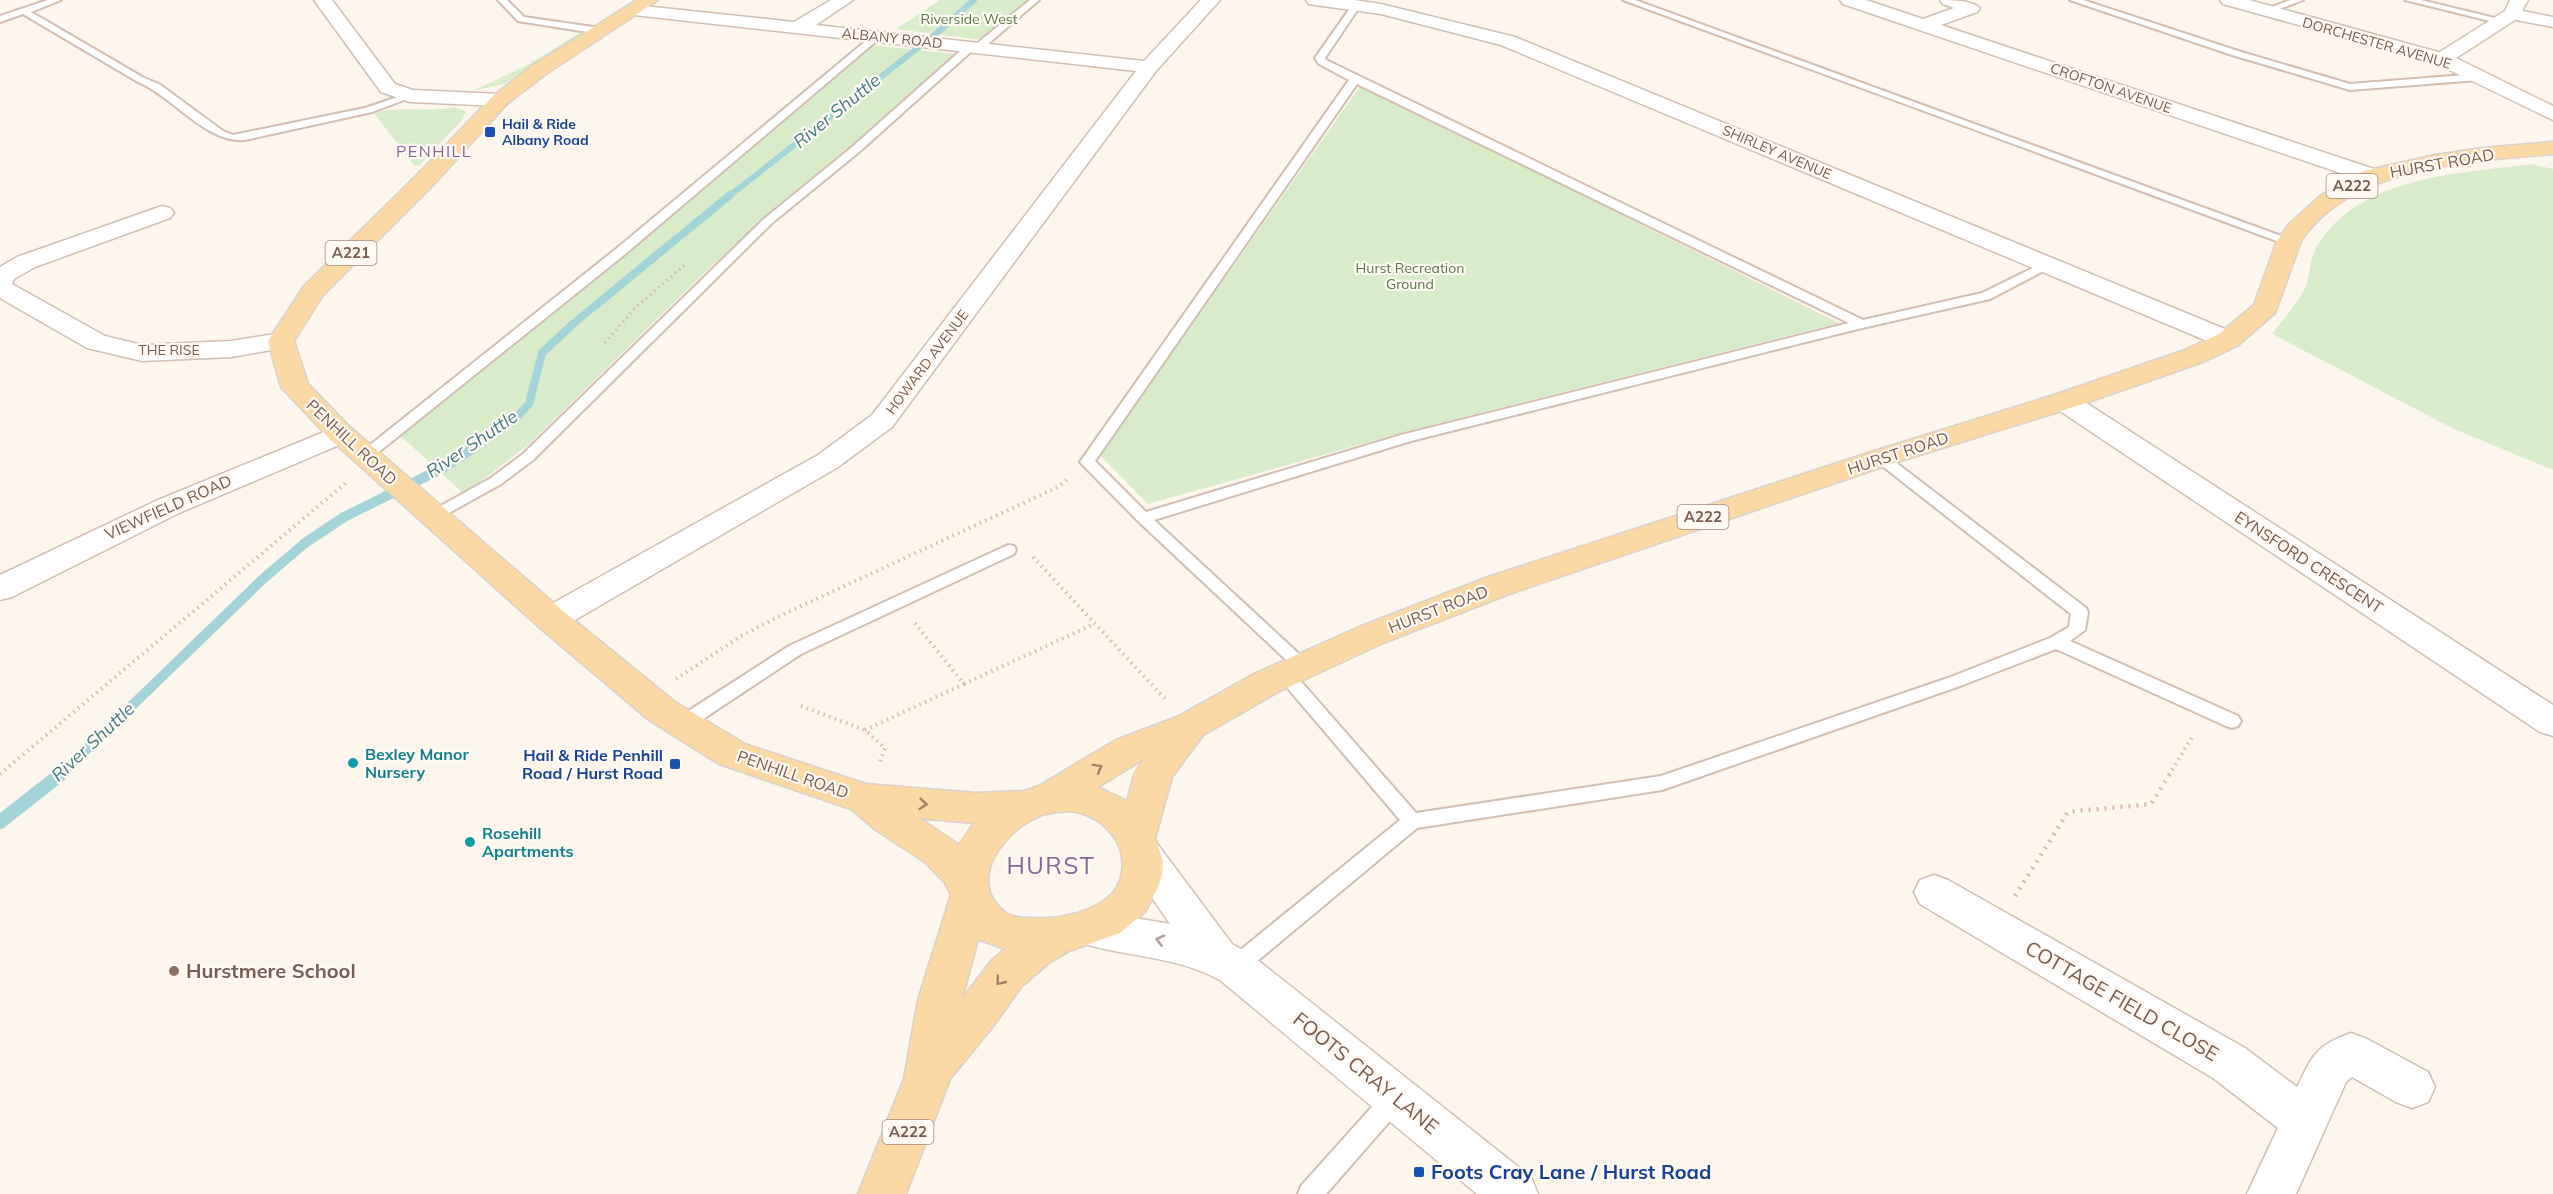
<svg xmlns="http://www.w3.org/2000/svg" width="2553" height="1194" viewBox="0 0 2553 1194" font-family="Mulish,sans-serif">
<rect width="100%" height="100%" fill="#fdf6ec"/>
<!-- green -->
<path fill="#d8ecc9" d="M940 0H1027L981 40 896 29Z
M578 34 583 35 504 84 473 91 529 64Z
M870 45 956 54 704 273 529 444 483 480 462 492 405 440 396 435Z
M1361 85 1839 323 1401 433 1148 504 1100 455Z
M454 107 466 111 463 119 419 166 413 164 374 113C399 105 428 113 454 107Z
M2532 164 2553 169V470L2454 429 2272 334C2283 320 2296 305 2304 290 2311 277 2309 258 2317 246 2361 175 2458 174 2532 164Z"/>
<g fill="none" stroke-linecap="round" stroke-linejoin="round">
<!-- stream-far3 -->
<path stroke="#a5d3da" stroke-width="6" d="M728 197 938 32 974 0"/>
<!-- stream-far2 -->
<path stroke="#a5d3da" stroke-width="8" d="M471 449 512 422 529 404 542 353 574 323 730 195"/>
<!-- stream-far1 -->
<path stroke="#a5d3da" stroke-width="10" d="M60 775 264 578 305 543 344 517 443 468 473 448"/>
<!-- stream -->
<path stroke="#a5d3da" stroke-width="14" d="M0 822 61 774"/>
<defs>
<path id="lane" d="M48 0H61L31 12 144 78 159 84 223 131 233 135 365 108 410 93 415 96 372 112 245 140C205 143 174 97 138 82L23 14 0 22V16Z
M498 0H507L524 17 600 28 605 31 600 34 518 21Z
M1030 0H1039L981 50 974 49 859 152 772 223 533 460 501 484 438 519H428L425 516 428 513 491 478 523 454 764 219 851 148 967 45 974 46Z
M1623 0H1635L2295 241 2293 244H2285Z
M2070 0H2083L2238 51 2350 84 2478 74 2483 77 2478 80 2350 90 2232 55Z
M2290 0H2303L2269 13 2262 11Z
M2405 0H2421L2507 21 2502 24Z
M1356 3 1360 6 1325 58 1326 60 1863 320 1982 293 2043 263 2047 262 2053 266 1990 299 1862 328 1411 441 1154 520 1312 666 1309 670H1297L1138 521 1080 462 1349 80 1319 64 1315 58 1353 4ZM1357 84 1849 323 1401 435 1146 512 1095 461Z
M873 35 881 37 624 255 370 459H360L358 456 360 453 616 249Z
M1881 454 1886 455 2086 608 2088 612 2085 630 2070 641 2238 716 2241 721 2238 726 2232 728 2226 726 2056 649 1960 686 1662 790 1417 828 1243 973 1235 976 1227 973 1224 967 1227 961 1400 820 1279 678 1276 674 1279 670 1285 668 1291 670 1416 813 1661 776 1948 678 2050 638 2069 627 2071 614 1876 461 1874 458 1876 455Z
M1008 545 1014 546 1016 550 1014 554 801 654 688 729 682 731 676 729 673 724 676 719 789 646Z
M1395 1087 1403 1090 1406 1098 1403 1106 1326 1194H1298L1301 1186 1387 1090Z"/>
<path id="street" d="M314 0H332L395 84 413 90 500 94 507 96 510 100 507 104 500 106 410 102 381 92Z
M831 0H853L816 25 1144 61 1201 0H1220L1156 71 892 427 838 467 563 627 551 630 539 627 534 619 539 611 818 455 872 415 1136 71 634 15 628 14 625 10 628 6 634 5 794 22Z
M1306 0H1354L1381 4 1515 37 2237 334 2241 340 2237 346 2228 348 2219 346 1501 45 1381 14 1315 5 1309 4Z
M1840 0H1866L1923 19 1954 8 1943 4 1940 0C1953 0 1971 0 1980 8L1977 12 1941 25 2380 171 2383 176 2380 181 2372 183 2364 181 1843 4Z
M2220 0H2249L2449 55 2452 59 2449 63H2435L2223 4Z
M2512 9 2553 17V27L2506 18 2503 14 2506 10Z
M162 206 170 208 174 213 170 218 35 267 14 279 12 284 105 336 142 345 231 341 281 333 290 335 294 341 290 347 231 357 142 361 87 348 0 298V267L17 257Z
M2064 393 2074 395 2553 705V736L2540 732 2054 407 2050 401 2054 395Z
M341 425 351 428 355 434 351 440 179 513 12 597 0 600V575L158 500Z
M1934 875 1948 880 2245 1048 2297 1087C2313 1055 2315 1046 2351 1033L2367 1039 2428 1072 2435 1087 2428 1102 2412 1108 2396 1102 2352 1077 2346 1082 2296 1194H2247L2278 1128 2213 1078 1920 904 1914 892 1920 880Z"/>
<path id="secondary" d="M2510 0H2528L2518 18 2456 58 2553 106V120L2435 63 2432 59 2435 55 2505 11Z
M1144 840 1158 845 1232 944 1250 954 1531 1177 1538 1194H1477L1220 980C1172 954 1123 958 1073 940L1067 928 1073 916 1088 910 1170 924 1124 856 1130 845Z"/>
<path id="primary" d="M637 0H658L546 74 507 104 435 183 323 295 294 341 308 384 351 428 563 611 675 702 745 744 866 784 976 793 1024 791 1039 786 1116 740 1177 717 1254 674 1359 627 1488 577 1871 452 2054 395 2185 350 2219 334 2254 305 2277 241 2289 224 2319 197 2340 183 2364 171 2435 155 2482 148 2553 142V154C2472 161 2350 166 2301 241L2275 313 2237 346 2203 362 2074 407 1891 464 1512 593 1383 643 1278 692 1203 735 1172 777 1155 838 1163 861 1162 874 1158 887 1145 912 1120 933 1069 951 1050 962 1022 986 994 1025 950 1079 906 1194H858L904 1079 918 1000 951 895 945 883 925 862 876 830 851 809 719 764 649 720 539 627 331 440 281 387 268 341 304 286 419 173 493 96 532 66ZM1144 759 1135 773 1127 801 1098 787ZM1069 811C1100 814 1127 840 1122 872 1117 910 1063 920 1032 918 1024 918 1013 918 1006 913 963 881 1006 828 1042 815 1050 812 1060 812 1069 811ZM919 818 974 823 959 845ZM978 939 1005 949 992 960 962 999Z"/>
</defs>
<!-- lane casing -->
<use href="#lane" stroke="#d1beb0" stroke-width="4"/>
<!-- street casing -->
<use href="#street" stroke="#d1beb0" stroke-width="3"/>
<!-- secondary casing -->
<use href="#secondary" stroke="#d6c0b0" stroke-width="3"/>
<!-- primary casing -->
<use href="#primary" stroke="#dad1cd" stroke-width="3"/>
<!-- path-far2 -->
<path stroke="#d9b8a5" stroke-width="3" stroke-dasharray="1.5 4" stroke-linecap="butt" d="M605 343 636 307 687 263"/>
<!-- path-far1 -->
<path stroke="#d9b8a5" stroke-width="4" stroke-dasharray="1.5 4.5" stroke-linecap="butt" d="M1033 557 1167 701
M676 679 741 636 784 614 1058 487 1069 478
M964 684 1094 624
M801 706 865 730 885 748 879 765
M865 730 964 684 914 622
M0 774 347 482
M2169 775 2194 734"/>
<!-- path -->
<path stroke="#d9b8a5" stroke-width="4.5" stroke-dasharray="2 6" stroke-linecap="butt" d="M2015 896 2068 812 2151 804 2170 774"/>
<!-- lane -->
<use href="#lane" fill="#fff" fill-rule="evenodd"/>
<!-- street -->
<use href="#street" fill="#fff" fill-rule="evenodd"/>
<!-- secondary -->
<use href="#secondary" fill="#fff" fill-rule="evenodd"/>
<!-- primary -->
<use href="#primary" fill="#fbd9a5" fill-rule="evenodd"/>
</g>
<!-- one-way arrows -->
<defs><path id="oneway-chevron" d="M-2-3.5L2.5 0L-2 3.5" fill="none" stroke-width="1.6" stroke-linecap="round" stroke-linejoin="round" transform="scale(1.5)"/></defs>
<g stroke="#a18267">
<use href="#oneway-chevron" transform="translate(1098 768) rotate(-29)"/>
<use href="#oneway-chevron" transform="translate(923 804) rotate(5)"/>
<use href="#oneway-chevron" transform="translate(1000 981) rotate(129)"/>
</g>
<use stroke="#af9d94" href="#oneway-chevron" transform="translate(1160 940) rotate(-166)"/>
<!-- markers -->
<g fill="#1a4fb4" stroke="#fffaf3" stroke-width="2">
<rect x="484" y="126" width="12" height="12" rx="3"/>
<rect x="669" y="758" width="12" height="12" rx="3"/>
<rect x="1413" y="1166" width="12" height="12" rx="3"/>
</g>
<g fill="#0f9aa8" stroke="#fffaf3" stroke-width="2">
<circle cx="353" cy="763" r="6"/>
<circle cx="470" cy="842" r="6"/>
</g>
<circle fill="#8d6e63" stroke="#fffaf3" stroke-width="2" cx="174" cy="971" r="6"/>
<g text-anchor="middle" stroke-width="4.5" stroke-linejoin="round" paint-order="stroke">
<!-- far-park labels -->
<g font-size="14" fill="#537a41" stroke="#fffaf3">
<text x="969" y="24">Riverside West</text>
<text x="1410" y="273">Hurst Recreation<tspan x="1410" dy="16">Ground</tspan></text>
</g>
<!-- far-street labels -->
<g font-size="14" fill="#7a5c4d" stroke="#fffaf3">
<text transform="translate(892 38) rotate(6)" y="5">ALBANY ROAD</text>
<text transform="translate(2377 43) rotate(16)" y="5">DORCHESTER AVENUE</text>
<text transform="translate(2111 88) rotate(19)" y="5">CROFTON AVENUE</text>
<text transform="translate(1777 152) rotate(23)" y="5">SHIRLEY AVENUE</text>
<text x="169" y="355">THE RISE</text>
<text transform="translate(927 362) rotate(-53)" y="5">HOWARD AVENUE</text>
</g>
<!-- far-transit labels -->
<g font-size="14" font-weight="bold" fill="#164399" stroke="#fffaf3" text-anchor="start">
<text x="502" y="129">Hail &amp; Ride<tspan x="502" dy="16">Albany Road</tspan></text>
</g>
<!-- shield labels -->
<g fill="#fffaf3" stroke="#a28b7f" stroke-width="1.5">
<rect x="2326.5" y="174" width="51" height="24" rx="4.5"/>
<rect x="325.5" y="241" width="51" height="24" rx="4.5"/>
<rect x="1677.5" y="505" width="51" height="24" rx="4.5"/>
<rect x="882.5" y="1120" width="51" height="24" rx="4.5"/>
</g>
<g font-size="15" font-weight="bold" fill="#7a5c4d">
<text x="2352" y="191">A222</text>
<text x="351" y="258">A221</text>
<text x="1703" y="522">A222</text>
<text x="908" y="1137">A222</text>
</g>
<!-- far-quarter labels -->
<g font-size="16" letter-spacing="1.5" fill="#846695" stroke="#fffaf3">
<text x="434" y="157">PENHILL</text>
</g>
<!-- street labels -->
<g font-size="16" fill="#7a5c4d" stroke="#fffaf3">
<text transform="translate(2442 163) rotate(-10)" y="6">HURST ROAD</text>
<text transform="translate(352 442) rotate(43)" y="6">PENHILL ROAD</text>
<text transform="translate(1898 453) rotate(-18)" y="6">HURST ROAD</text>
<text transform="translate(168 507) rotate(-24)" y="6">VIEWFIELD ROAD</text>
<text transform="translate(2309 562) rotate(33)" y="6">EYNSFORD CRESCENT</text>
<text transform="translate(1438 609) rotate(-21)" y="6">HURST ROAD</text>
<text transform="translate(793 774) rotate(19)" y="6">PENHILL ROAD</text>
</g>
<!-- culture labels -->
<g font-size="16" font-weight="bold" fill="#0d838f" stroke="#fffaf3" text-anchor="start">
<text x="365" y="760">Bexley Manor<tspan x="365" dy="18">Nursery</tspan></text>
<text x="482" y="839">Rosehill<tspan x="482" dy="18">Apartments</tspan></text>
</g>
<!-- transit labels -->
<g font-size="16" font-weight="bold" fill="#164399" stroke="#fffaf3" text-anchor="end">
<text x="663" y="761">Hail &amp; Ride Penhill<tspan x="663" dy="18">Road / Hurst Road</tspan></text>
</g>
<!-- water labels -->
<g font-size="18" font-style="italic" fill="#437c86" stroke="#fffaf3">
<text transform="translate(837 111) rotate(-39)" y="6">River Shuttle</text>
<text transform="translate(472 444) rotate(-34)" y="6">River Shuttle</text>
<text transform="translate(93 742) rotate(-43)" y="6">River Shuttle</text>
</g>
<!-- near-education labels -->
<g font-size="20" font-weight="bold" fill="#785e54" stroke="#fffaf3" text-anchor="start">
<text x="186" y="978">Hurstmere School</text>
</g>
<!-- near-street labels -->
<g font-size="20" fill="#7a5c4d" stroke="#fffaf3">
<text transform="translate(2122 1001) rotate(30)" y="7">COTTAGE FIELD CLOSE</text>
<text transform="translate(1366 1073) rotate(39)" y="7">FOOTS CRAY LANE</text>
</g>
<!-- near-transit labels -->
<g font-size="20" font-weight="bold" fill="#164399" stroke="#fffaf3" text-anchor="start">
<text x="1431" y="1179">Foots Cray Lane / Hurst Road</text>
</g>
<!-- near-quarter labels -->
<g font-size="24" letter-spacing="1.5" fill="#846695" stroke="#fffaf3">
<text x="1051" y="874">HURST</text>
</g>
</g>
</svg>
